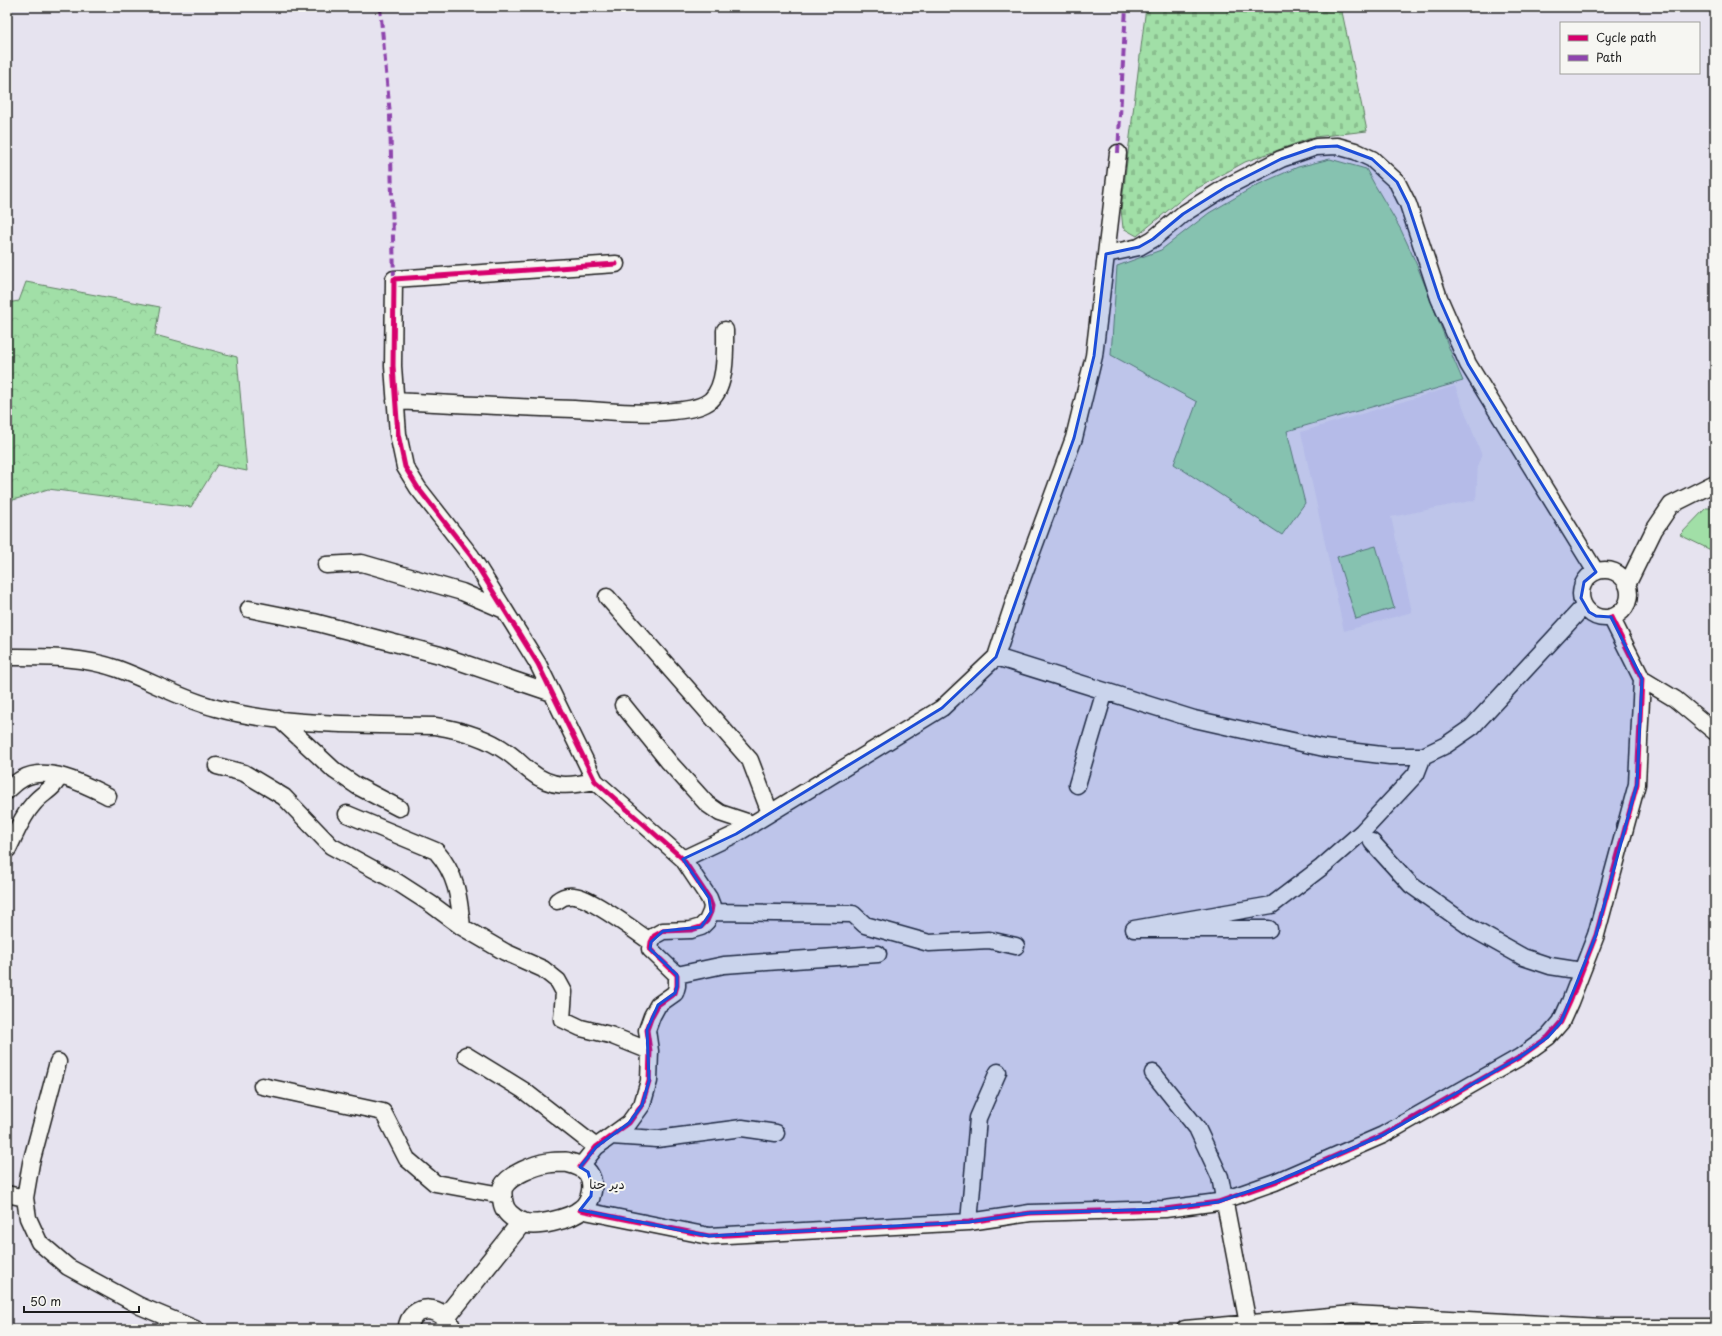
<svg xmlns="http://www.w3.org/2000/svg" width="1722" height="1336" viewBox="0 0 1722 1336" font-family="'Playpen Sans','Playpen Sans Arabic',sans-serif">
<defs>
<pattern id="forest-crowns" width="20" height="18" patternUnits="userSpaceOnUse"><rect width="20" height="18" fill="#a1dfa7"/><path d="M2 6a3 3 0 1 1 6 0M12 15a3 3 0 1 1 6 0" fill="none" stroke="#8abf8f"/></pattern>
<pattern id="cemetery-stones" width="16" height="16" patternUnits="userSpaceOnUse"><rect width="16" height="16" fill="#a1dfa7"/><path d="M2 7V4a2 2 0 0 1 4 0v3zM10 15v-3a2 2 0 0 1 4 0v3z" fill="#8abf8f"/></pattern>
</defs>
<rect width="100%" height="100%" fill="#e6e3ef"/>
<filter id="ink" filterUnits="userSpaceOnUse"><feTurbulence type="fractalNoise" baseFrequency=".025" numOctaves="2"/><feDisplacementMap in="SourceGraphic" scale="8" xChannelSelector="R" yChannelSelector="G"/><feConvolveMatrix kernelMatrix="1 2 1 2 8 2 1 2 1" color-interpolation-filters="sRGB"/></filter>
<g filter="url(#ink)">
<!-- built -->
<path fill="#dbd6ed" d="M1455 386 1482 456 1478 463 1476 500 1391 517 1412 612 1344 631 1301 432Z"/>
<!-- grass -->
<path fill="#a1dfa7" stroke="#5e7e62" d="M1330 159 1366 169C1377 190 1390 210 1401 230 1425 279 1441 332 1463 381L1287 431 1305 503 1282 535 1174 464 1197 402 1111 355 1117 266 1161 250 1209 213 1257 185 1298 167Z
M1706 508H1715V552L1680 535Z
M1376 546 1394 608 1356 619 1337 557Z"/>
<!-- forest -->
<path fill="url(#forest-crowns)" stroke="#5e7e62" d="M26 282 160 307 155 335 237 357 247 471 217 465 191 507 48 489 7 502V303L19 301Z"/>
<!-- cemetery -->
<path fill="url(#cemetery-stones)" stroke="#5e7e62" d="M1146 7H1341L1367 131 1314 137 1245 162 1189 193 1137 236 1123 228 1121 210Z"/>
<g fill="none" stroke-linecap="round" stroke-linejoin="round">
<defs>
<path id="minor" d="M1106 254 1139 247 1153 239 1183 214 1226 187 1281 159 1316 147 1337 146 1355 151 1372 159 1397 182 1408 204 1439 298 1468 364 1596 572
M395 401C455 404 514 407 574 409 605 411 644 415 674 411 685 410 702 408 711 400 727 385 725 349 725 330
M326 565 362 563 462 592 504 610
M1581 594a24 24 0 1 1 48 0a24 24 0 1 1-48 0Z
M1627 585 1654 530 1671 505 1715 483
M607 597 750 760 770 813
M249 609 314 622 440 655 552 693
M7 657C44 657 82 656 118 669 151 681 181 699 216 708 284 727 365 724 435 726 461 730 486 737 507 752 516 758 523 766 531 772 552 789 571 786 595 781
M996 657 1194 719 1324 748 1390 756H1423L1446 745 1472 727 1584 606
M1642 679 1675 699 1715 732
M623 705 669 762 707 804 720 813 753 824
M279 719 335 771 357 786 399 808
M217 766 244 773 284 797 331 846 397 882 431 904 462 927 505 952 543 969 558 981 564 992 562 1019 581 1028 610 1035 650 1051
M1077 785 1105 691
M7 791C12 787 16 782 22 779 47 764 86 785 108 796
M347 814 436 851C457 875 459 897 462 927
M1372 842 1411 885 1473 929 1523 957 1550 966 1582 971
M8 849C16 833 22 816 34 803 42 793 55 789 59 776
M683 859 736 834 942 708 996 657 1019 587 1074 438 1094 356 1118 153
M557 901C562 897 567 895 574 896 590 897 635 931 651 942
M711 912 853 914 865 925 929 943 989 940 1016 946
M1269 929H1134L1272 905 1322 867 1362 832 1416 774 1423 756
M677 975 724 965 878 954
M466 1055 523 1090 596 1147
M58 1062 31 1163 25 1198 28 1218 39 1242 68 1267 140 1306 195 1329
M1153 1073 1197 1128 1220 1177 1248 1324
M262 1086 383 1112 407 1159 435 1183 501 1195
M611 1136 657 1139 742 1128 776 1133
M580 1167 596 1147 629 1123 642 1105 649 1081 650 1051 647 1030 652 1016 658 1005 675 993 677 986V975L650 949 651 942 654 936 663 931 691 930 701 927 707 921 711 912 712 906 709 898 683 859 595 781 538 664 471 556 418 488 405 467 398 434 393 366 394 279 616 264
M7 1194 25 1198
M580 1210 709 1236 969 1222 1030 1213 1165 1209 1218 1202 1275 1182 1383 1135 1520 1057 1548 1037 1561 1022 1570 1002 1596 935 1637 784 1642 679 1611 617
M969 1222 978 1118 998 1072
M1185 1329 1353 1314 1601 1327H1715"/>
<path id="tertiary" d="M566 1162C573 1164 583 1166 588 1173 595 1183 592 1201 582 1209 571 1219 535 1228 521 1222 513 1218 504 1211 503 1202 502 1197 501 1192 503 1187 509 1175 535 1165 548 1163 554 1162 560 1162 566 1162Z
M446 1317 522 1222
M408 1329C410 1303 445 1304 451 1329"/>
</defs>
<!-- minor casing -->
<use href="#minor" stroke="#1c1c1c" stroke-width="19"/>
<!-- tertiary casing -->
<use href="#tertiary" stroke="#1c1c1c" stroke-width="22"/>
<!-- minor -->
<use href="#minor" stroke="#f6f6f2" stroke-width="16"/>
<!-- tertiary -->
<use href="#tertiary" stroke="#f6f6f2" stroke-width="19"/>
<!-- quiet -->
<path stroke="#8e44ad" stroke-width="4" stroke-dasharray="8 4" stroke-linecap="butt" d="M380 7 390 115 394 279
M1118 153 1126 7"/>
<defs>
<path id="cycleway" d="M580 1167 596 1147 629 1123 642 1105 649 1081 650 1051 647 1030 652 1016 658 1005 675 993 677 986V975L650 949 651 942 654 936 663 931 691 930 701 927 707 921 711 912 712 906 709 898 683 859 595 781 538 664 471 556 418 488 405 467 398 434 393 366 394 279 616 264
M580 1210 709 1236 969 1222 1030 1213 1165 1209 1218 1202 1275 1182 1383 1135 1520 1057 1548 1037 1561 1022 1570 1002 1596 935 1637 784 1642 679 1611 617"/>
</defs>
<!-- cycleway casing -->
<use href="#cycleway" stroke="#f6f6f2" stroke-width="8"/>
<!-- cycleway -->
<use href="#cycleway" stroke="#d6006c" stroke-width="5"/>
</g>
</g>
<!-- marked area -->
<path fill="#1d4ed8" fill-opacity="0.2" stroke="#1d4ed8" stroke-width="3" stroke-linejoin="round" d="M1337 146 1372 159 1397 182 1408 204 1439 298 1468 364 1596 572 1584 582 1581 598 1589 612 1596 616 1611 617 1642 679 1637 784 1596 935 1561 1022 1548 1037 1520 1057 1383 1135 1275 1182 1218 1202 1165 1209 1030 1213 969 1222 709 1236 580 1210 591 1196 592 1185 588 1172 580 1167 596 1147 629 1123 642 1105 649 1081 647 1030 658 1005 675 993 677 986V975L650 949 651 942 663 931 701 927 711 912 709 898 683 859 736 834 942 708 996 657 1074 438 1094 356 1106 254 1139 247 1153 239 1183 214 1226 187 1281 159 1316 147Z"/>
<g text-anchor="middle" stroke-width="4" stroke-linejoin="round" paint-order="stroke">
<!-- quarter labels -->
<g font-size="13" fill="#1c1c1c" stroke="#f6f6f2">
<text x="607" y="1189">دير حنا</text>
</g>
</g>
<!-- margin -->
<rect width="1722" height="1336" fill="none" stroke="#f6f6f2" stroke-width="24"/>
<rect x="12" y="12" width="1698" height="1312" fill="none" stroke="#1c1c1c" stroke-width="1.5" filter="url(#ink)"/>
<!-- legend -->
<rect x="1560" y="22" width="140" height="52" fill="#f6f6f2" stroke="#9f9f9c"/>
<rect x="1568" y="35" width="20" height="6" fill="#d6006c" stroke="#9f9f9c"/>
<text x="1596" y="42" font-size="12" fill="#1c1c1c">Cycle path</text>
<rect x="1568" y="55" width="20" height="6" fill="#8e44ad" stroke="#9f9f9c"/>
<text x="1596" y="62" font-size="12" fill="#1c1c1c">Path</text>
<!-- scale -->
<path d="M24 1306v6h115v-6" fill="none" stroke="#1c1c1c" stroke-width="2"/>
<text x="30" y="1306" font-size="12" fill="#1c1c1c" stroke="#f6f6f2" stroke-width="3" paint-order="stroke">50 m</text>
</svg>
